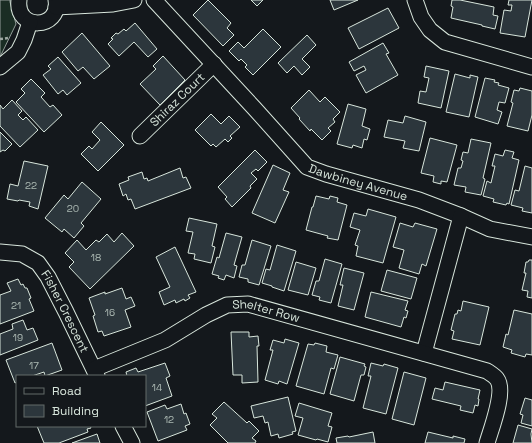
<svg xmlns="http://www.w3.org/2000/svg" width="532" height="443" viewBox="0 0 532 443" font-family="'Space Grotesk',sans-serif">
<rect width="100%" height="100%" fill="#14181c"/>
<!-- green -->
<path fill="#1a2d24" stroke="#939e99" d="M0 0H10V2L16 24 0 57Z"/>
<!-- building -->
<path fill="#2c363c" stroke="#d8e6dc" d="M208 0 231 23 227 28 234 35 223 46 193 15Z
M251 0H263L257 6Z
M330 0H358L334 10Z
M452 0H460L494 7 493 15 498 16 495 29 482 26V25L451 18 453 7 451 6Z
M509 0H532L525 37 500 33 504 10 511 11 512 5H508Z
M388 8 399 28 359 49 348 28Z
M135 23 157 49 148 57 134 42 119 56 108 44 113 39 111 38 116 33 118 34 124 29 126 31Z
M263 29 281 47 253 75 245 67 247 65 241 59 239 61 229 51 238 42 244 48Z
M82 33 110 66 94 79 83 67 78 71 62 52Z
M307 35 316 45 302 59 310 67 302 75 294 66 287 73 278 63Z
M383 43 389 53 386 54 398 75 366 93 356 75 366 70 364 66 354 71 349 62Z
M163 56 185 80 160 105 140 84 156 69 153 66Z
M58 57 81 83 67 95 63 90 58 94 43 75 51 69 48 66Z
M426 66 449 71 441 108 418 103 420 91 426 92 429 78 424 77Z
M455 74 470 78V75L478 77 469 117 446 112Z
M485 78 495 80 494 82 499 83 498 85 509 88 505 103 499 102 497 110 502 112 498 124 475 117Z
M31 79 45 93 41 97 50 107 53 105 62 115 44 132 16 102 25 93 21 89Z
M520 88 532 91V115L528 131 507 126 513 103 511 102 514 90 519 91Z
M309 90 320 102 325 97 340 112 333 119 335 122 328 128 331 131 322 140 311 129 310 131 299 119 300 118 291 108Z
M12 100 22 111 18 115 23 120 26 117 38 130 20 147 0 126V105L3 109Z
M348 104 366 109 362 126 370 129 367 140 364 139 362 148 353 145 352 148 337 144Z
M211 114 221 124 229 116 240 127 230 136 232 138 228 142 225 139 216 147 213 144 211 146 195 130Z
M405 116 426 122 419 151 403 148 405 141 384 137 388 120 403 123Z
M101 122 124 145 98 171 81 154 89 146 92 149 100 140 92 132Z
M0 132 12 144 5 151 3 150 0 152Z
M430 138 457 145 447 182 441 181V184L433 182 434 176 421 173Z
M471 139 491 143 483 178 485 179 481 195 465 192 466 187 454 185 458 168H461L463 161 461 160 463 152 468 153Z
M255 150 267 162 258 171 256 169 251 173 257 179 250 186 251 188 232 207 225 199 227 197 218 187Z
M505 150 514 152 512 158 519 160 509 204 507 203 506 205 493 202 494 199 483 196 487 181 491 183 495 166H492L495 154 503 156Z
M24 161 48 166 38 209 29 206 30 202 19 200 18 201 7 199 10 184 18 186Z
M273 165 290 173 283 190 289 192 275 223 252 213Z
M525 166 532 168V213L522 211 523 208 511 205 515 190 519 191Z
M180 168 183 178 186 177 191 188 135 209 131 199 128 200 126 194 123 196 119 184 129 180 128 177 142 172 144 179 147 178 148 181Z
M82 182 101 199 81 223 84 226 74 238 64 229 62 232 45 218 64 195 68 199Z
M316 196 329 199 330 196 338 198 337 202 347 205 338 240 327 238 328 236 306 230 312 207H313Z
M368 209 396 217 383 263 356 256 358 246 355 245 360 230 350 227 354 213 366 216Z
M189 218 217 224 212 246 215 247 211 263 194 259 195 254 188 253 193 232 186 231Z
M400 223 413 227 415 223 437 229 426 266 422 264 419 274 399 268 404 250 393 247Z
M122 233 134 246 90 289 69 267 74 262 65 253 77 240 86 250 96 240 99 242 107 234 114 242Z
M226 233 242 237 234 265 237 266 234 278 226 275 224 280 218 278 219 276 212 274 217 257 219 258Z
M252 240 271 246 259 285 248 282V279L239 277 242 265H245Z
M277 245 296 251 284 291 272 287V286L262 283 266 269 270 270Z
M175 247 196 292 188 295 190 298 185 301 184 299 176 303 175 300 164 305 159 292 170 287 156 257Z
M325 259 342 264 331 303 319 300 320 297 312 295 316 281H319Z
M529 260H532V298L527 297 528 291 522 290 526 273H524L526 262H528Z
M296 262 316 268 308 295 288 290Z
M344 268 364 273 354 310 338 306 343 285H340Z
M387 270 417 278 411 299 381 291Z
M18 279 21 285 23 284 25 288H27L31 298 29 299 34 311 0 324V295L11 291 7 283Z
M122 288 126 299 131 297 135 306 125 310 131 327 104 336 102 331 98 332 93 316 95 315 89 298 105 292V294Z
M371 292 408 301 405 310 408 311 406 318 404 317 401 327 365 317Z
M463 301 489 307 480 345 452 339 454 331 451 330 455 314H457L458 310 461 311Z
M514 310 532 314V355L526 354 525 357 511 353 512 350 503 347 506 334 508 335Z
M23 320 27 330 33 328 38 340 0 355V334L13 329 12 324Z
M231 332H249V337L258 336 259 346H257L258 382 242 383V375H233Z
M285 339 299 343 287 384 279 381 278 384 265 380 273 350H270L273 340 284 343Z
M52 343 62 370 45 376 44 372 32 376H17V382L15 383 6 360Z
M315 343 327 346 326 352 338 355 334 369 331 368 324 394 296 386 308 344 314 345Z
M340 357 365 364 364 366 366 367 364 375H361L354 401 330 394Z
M165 363 170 376 166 378 172 396 145 406V376H127L126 372 136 368 138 372Z
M371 363 383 366 384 364 398 368 386 414 363 408 371 376H368Z
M404 372 426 378 414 425 392 419Z
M445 382 480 390 478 399H479L478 406 475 405 473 413 460 410 461 406 432 399 435 388 443 390Z
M288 397 296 431 292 432 293 434 279 438 278 434 271 436 268 422 265 423 263 416 254 418 251 406Z
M525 398 532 400V426L521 423 523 415 520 414Z
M224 402 247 423 249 421 259 431 252 438 256 441 255 443H228L210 425 217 418 212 414Z
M299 403 332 413 328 426 332 427 328 442 317 439 316 440 298 435 303 418 295 416Z
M181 404 184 414 186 413 190 424 185 426 187 430 158 441 147 412 165 405 167 409Z
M518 425 532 429 531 434 532 443H513Z
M37 426H90L91 428 87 429 88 432 59 443H44Z
M373 432 375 443H337L336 438 348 436 349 437Z
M428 432 453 438V436L465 439 464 443H425Z
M97 434 100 443H72Z"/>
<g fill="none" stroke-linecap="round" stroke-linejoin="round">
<defs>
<g id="minor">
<path d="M19 0C15 31 61 30 56 0"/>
<path id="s1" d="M154 0 255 109 307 167 326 174 419 200 461 216 490 229 532 237"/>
<path d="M415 0 421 17 430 30 445 42 532 67"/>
<path d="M56 7 113 4 134 0"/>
<path d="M0 67 18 52 24 40 30 22"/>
<path id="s2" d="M140 136 214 64"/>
<path id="s3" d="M0 252 22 254 38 263 48 277 66 312 97 376"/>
<path d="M424 353 461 216"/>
<path id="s4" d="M94 369 165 340 206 315 227 305 248 304 487 371C490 373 495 376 497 379 506 391 491 429 487 443"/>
<path d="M123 426 132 443"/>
</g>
</defs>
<!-- minor casing -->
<use href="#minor" stroke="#d8e6dc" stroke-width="17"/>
<!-- path -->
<path stroke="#9da8a2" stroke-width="2.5" stroke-dasharray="3 2" stroke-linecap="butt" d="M0 39 9 38"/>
<!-- minor -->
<use href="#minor" stroke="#14181c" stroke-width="15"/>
</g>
<g text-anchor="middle" stroke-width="3" stroke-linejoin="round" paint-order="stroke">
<!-- number labels -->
<g font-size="10" fill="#adbab4">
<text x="31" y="189">22</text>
<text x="73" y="212">20</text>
<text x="96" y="261">18</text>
<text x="16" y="309">21</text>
<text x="110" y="316">16</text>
<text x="18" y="341">19</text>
<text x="34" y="369">17</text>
<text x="157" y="391">14</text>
<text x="169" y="423">12</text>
</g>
<!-- street labels -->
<g font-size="12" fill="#d8e6dc" stroke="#14181c">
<text dy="4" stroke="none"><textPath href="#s2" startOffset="52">Shiraz Court</textPath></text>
<text dy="4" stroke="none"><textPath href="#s1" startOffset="280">Dawbiney Avenue</textPath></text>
<text dy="4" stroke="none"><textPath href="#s3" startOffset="96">Fisher Crescent</textPath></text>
<text dy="4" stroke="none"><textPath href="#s4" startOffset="188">Shelter Row</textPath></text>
</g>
</g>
<!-- legend -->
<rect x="16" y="375" width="130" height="52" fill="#14181c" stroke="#626a69"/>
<rect x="24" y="388" width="20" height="6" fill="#14181c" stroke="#626a69"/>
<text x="52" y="395" font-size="12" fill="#d8e6dc">Road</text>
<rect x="24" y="405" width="20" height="12" fill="#2c363c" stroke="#626a69"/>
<text x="52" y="415" font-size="12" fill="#d8e6dc">Building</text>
</svg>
